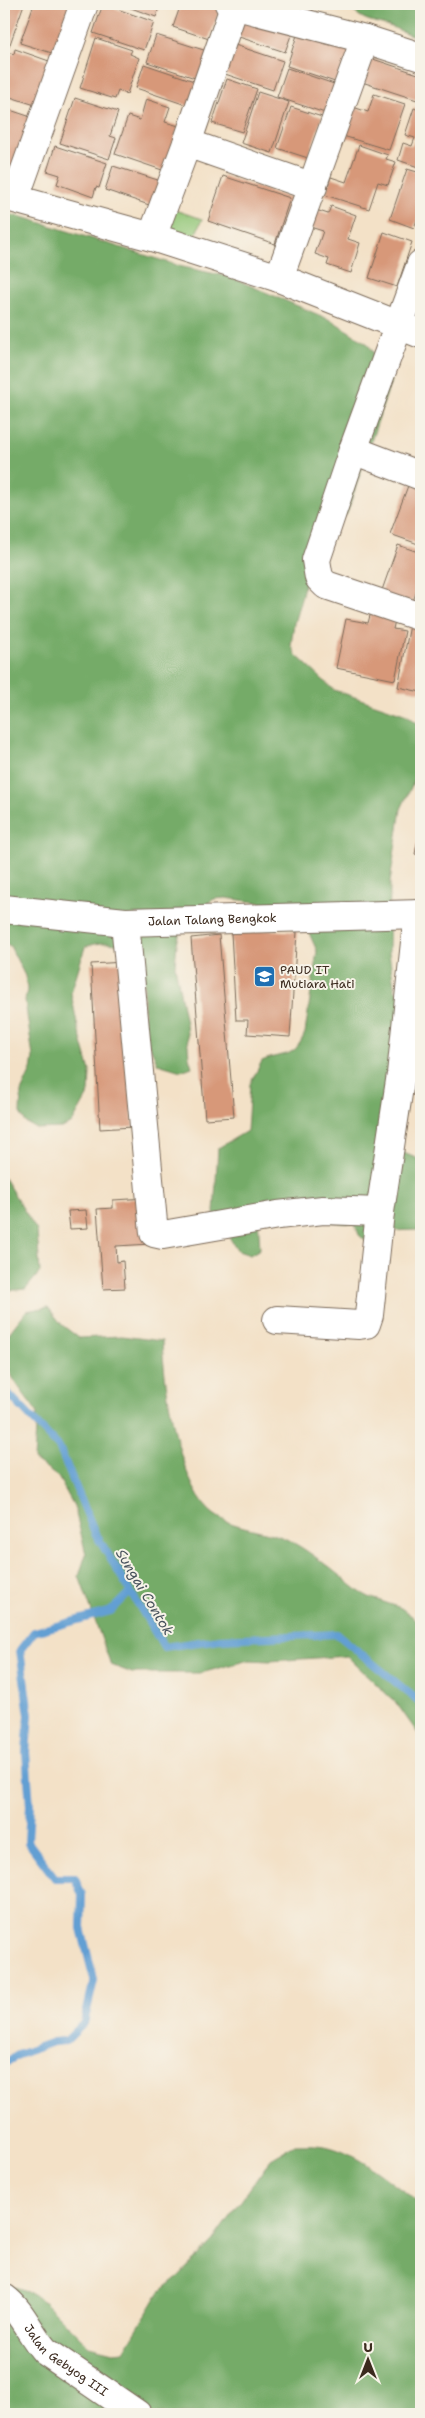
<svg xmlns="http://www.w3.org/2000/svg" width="425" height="2418" viewBox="0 0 425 2418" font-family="'Shantell Sans',sans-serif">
<rect width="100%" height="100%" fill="#f7f3e8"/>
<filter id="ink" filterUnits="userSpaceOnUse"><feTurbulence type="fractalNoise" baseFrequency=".02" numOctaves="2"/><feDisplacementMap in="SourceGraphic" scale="10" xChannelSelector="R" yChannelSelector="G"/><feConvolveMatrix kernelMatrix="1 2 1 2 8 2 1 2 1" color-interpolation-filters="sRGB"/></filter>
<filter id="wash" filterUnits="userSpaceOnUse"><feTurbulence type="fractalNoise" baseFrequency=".0096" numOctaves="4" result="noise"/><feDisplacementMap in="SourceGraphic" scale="20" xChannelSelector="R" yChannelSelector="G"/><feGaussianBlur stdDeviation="1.12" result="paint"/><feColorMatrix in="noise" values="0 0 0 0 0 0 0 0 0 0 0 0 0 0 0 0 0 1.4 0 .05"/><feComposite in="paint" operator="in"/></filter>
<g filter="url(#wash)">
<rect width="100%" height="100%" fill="#f3e1c7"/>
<!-- green -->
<path fill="#92c677" stroke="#66784a" d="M169 208 202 219 193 241 161 230Z"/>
<!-- forest -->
<path fill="#75ab68" stroke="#586a43" d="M349 4H421V38C411 36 402 31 392 27 375 21 359 22 349 4Z
M4 213 29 219 183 267 230 277 333 321 368 344 391 381 347 514 314 540 301 599 294 623 291 645 296 655 334 690 407 715 421 726V766L401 809 390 882 389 953 395 991 421 1007V1073L411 1078 397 1147 406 1154 421 1160V1230L387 1231 368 1243 359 1235 355 1224 258 1216 260 1249 250 1255 238 1251 214 1213 218 1148 247 1131 250 1084 262 1061C284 1051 293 1061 305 1033L317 951 298 908 226 898 214 899 183 921 177 943 175 966 186 1023 189 1057 192 1067 181 1071 158 1064 144 1034V976L138 955C119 943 107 939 85 947L71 993 78 1028 90 1071 89 1093 72 1123 62 1128 37 1129 26 1123 20 1113 21 1092 31 1070 33 1057 25 1001 27 989 25 976 10 946 4 942Z
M4 1178 37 1231 40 1272 26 1289 4 1291Z
M48 1307 62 1325 79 1338 122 1336 162 1341C164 1384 178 1481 210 1511 230 1530 268 1528 292 1542 316 1555 338 1575 360 1592L369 1597 401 1608 421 1623V1738L397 1704 347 1656 270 1661 249 1660 201 1673H132L111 1665 79 1576 86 1554 74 1506 58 1477 34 1460 37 1412C25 1394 0 1369 4 1343 7 1333 20 1320 26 1311Z
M295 2145C306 2145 318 2144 329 2147 364 2156 391 2185 421 2203V2414H4V2283L24 2290 46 2303 89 2346 113 2352 124 2351 160 2291 179 2276 213 2240 271 2159Z"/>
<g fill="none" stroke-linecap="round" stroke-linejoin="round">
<!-- stream -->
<path stroke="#629fd3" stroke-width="8" d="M4 1389 59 1447 95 1533 164 1647 220 1639 337 1634 421 1703
M4 2064 18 2055 53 2042 66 2041 84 2023 94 1980 81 1928 82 1895 75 1878H55L28 1842 30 1806 26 1752 29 1715 20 1650 34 1632 111 1611 130 1592"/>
</g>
<g id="blocks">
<!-- building -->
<path fill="#d79879" d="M4 4H24L9 47 4 45Z
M34 4H70L55 54 20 43Z
M103 4 154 22 144 50 93 33Z
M120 4H160L156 17Z
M181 4H208L220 8 209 39 173 27Z
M264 4H315L309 20Z
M245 10 294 27 285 52 236 36Z
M298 32 355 41 341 84 287 66Z
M156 35 210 52 201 80 147 62Z
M96 38 132 50 130 54 139 58 127 94 118 91 115 99 80 88Z
M232 44 283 61 273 90 222 73Z
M15 49 49 61 35 105 4 95V83L8 70 4 69V61L7 52 14 54Z
M370 58 421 75 420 101 362 82Z
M144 64 200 83 192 107 136 88Z
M287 68 343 87 334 116 277 97Z
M227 79 257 89 242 132 212 123Z
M258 92 289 102 272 153 241 143Z
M374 94 405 104 389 150 343 136 353 107 368 112Z
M75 98 118 112 110 136 116 138 109 159 60 143Z
M146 99 170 107 165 122 179 126 165 171 115 154 128 116 140 120Z
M291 107 322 117 308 158 277 148Z
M4 108 31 117 11 176 4 174Z
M414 108 421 111V168L398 160 403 143 412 146 415 138 405 135Z
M359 145 388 155 386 159 396 162 388 185 378 182 369 209 325 195 331 177 346 182Z
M55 146 107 163 99 188 96 187 93 197 57 184 60 175 47 171Z
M113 166 161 181 152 206 105 190Z
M407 169 421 173V218L418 217 414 228 390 219Z
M223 176 290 198 275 244 208 221Z
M331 206 356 215 348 239 360 243 351 273 327 265 329 259 315 254 323 231 310 227 316 210 328 214Z
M384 232 412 242 397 287 369 278Z
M409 483 421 487V545L390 534Z
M398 545 421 553V579L412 604 381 593Z
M371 612 396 616 393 629 405 631 395 680 336 668 346 619 368 623Z
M410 625 421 628V692L398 687Z
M420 830 421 831V856L415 854Z
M254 929 297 932 290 1037 247 1034 248 1020H236L231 933 254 932Z
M219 935 234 1117 205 1119 191 938Z
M124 962 133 1127 100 1129 91 964Z
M148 1198 151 1244 116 1246 117 1262 123 1261 125 1288 103 1289 97 1209 113 1208V1200Z
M86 1210 88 1228 70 1229 68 1211Z"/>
</g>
</g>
<g filter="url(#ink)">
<use href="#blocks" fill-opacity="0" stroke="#7b6a59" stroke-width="1"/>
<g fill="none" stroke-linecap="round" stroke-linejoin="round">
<defs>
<g id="minor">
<path d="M229 4 365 39 421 57"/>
<path d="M187 143 313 187"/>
<path d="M4 196 152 237 279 278 421 334"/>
<path d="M15 198 84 4"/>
<path d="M152 237 187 143 235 4"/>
<path d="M421 264 353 450 316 560 319 578 326 585 421 617"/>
<path d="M279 278 365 39"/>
<path d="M353 450 421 476"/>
<path id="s1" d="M4 909 125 922 421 914"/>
<path d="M125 922 154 1233 163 1235 278 1215 323 1210 380 1212"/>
<path d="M277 1320 359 1325 366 1324 369 1315 380 1212 401 1074 418 914"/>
<path id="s2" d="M4 2298C22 2311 30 2334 45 2351L137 2414"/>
</g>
</defs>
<!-- minor casing -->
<use href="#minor" stroke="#7b6a59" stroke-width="30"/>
<!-- minor -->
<use href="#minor" stroke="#fff" stroke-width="28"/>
</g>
</g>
<!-- icons -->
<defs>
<symbol id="school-square" viewBox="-11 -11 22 22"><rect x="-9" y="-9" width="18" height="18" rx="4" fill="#1f6fb2" stroke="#f7f3e8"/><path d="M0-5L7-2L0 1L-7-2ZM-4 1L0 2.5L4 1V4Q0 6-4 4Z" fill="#fff"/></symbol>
</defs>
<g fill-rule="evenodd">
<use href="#school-square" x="252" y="964" width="25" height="25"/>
</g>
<g text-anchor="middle" stroke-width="4" stroke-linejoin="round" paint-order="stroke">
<!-- street labels -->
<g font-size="12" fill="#3b2a1e" stroke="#f7f3e8">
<text dy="4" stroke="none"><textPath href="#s1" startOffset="209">Jalan Talang Bengkok</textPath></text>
<text dy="4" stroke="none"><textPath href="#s2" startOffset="89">Jalan Gebyog III</textPath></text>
</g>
<!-- poi labels -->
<g font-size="12" fill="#3b2a1e" stroke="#f7f3e8" text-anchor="start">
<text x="280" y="974">PAUD IT<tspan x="280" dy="14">Mutiara Hati</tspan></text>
</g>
<!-- water labels -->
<g font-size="14" font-style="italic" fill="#49535d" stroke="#f7f3e8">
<text transform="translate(145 1592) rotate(59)" y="5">Sungai Contok</text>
</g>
</g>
<!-- margin -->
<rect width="425" height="2418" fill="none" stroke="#f7f3e8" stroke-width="20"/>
<!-- north arrow -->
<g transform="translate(368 2360)" stroke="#f7f3e8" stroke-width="4" paint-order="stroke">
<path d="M0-4L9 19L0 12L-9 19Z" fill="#3b2a1e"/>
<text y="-8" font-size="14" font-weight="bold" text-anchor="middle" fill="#3b2a1e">U</text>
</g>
</svg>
